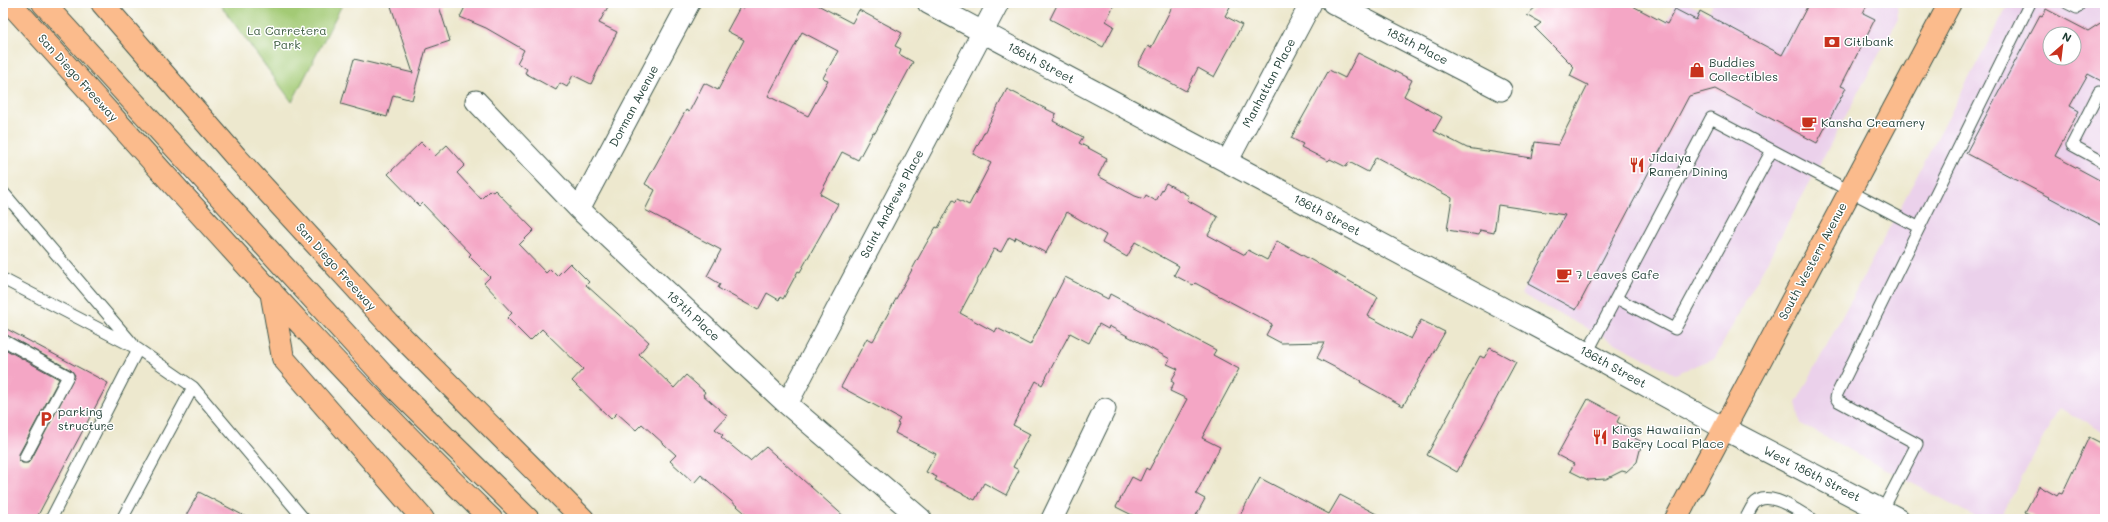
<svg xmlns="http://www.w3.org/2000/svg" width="2108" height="522" viewBox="0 0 2108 522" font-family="Mali,sans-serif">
<rect width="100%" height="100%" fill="#fff"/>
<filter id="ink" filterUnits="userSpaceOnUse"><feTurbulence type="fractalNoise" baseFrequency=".025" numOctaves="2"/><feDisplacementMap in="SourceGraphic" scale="8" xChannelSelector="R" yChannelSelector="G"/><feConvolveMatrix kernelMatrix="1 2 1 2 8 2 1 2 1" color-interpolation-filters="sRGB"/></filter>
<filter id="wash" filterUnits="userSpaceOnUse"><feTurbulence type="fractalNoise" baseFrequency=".012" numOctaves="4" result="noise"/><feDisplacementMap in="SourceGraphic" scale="16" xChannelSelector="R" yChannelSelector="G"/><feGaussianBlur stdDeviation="0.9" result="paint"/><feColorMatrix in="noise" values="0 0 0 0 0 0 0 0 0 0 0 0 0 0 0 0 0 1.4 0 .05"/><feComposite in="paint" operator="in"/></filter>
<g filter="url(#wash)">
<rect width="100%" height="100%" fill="#ede8ce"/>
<!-- built -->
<path fill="#ebd1eb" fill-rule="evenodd" d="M1676 3H1687L1708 14 1713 3H1897L1898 19 1715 358 1675 374 1521 294Z
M2009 3H2105V432L2059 408 2000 519H1979L1801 424 1796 403ZM2050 34H2074V58H2050Z"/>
<!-- green -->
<path fill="#a3ca75" stroke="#618454" d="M219 3H343L292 102Z"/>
<g id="blocks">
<!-- building -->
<path fill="#f4a6c5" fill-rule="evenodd" d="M390 3H438L450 41 426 49 412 100 393 95 387 117 341 104 354 59 413 73Z
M467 3H610L599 23 617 32 591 84 573 75 567 87 560 83 556 90 525 73 527 69 517 63 524 50 486 28 460 17Z
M747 3H814L852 23 859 10 902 33 895 46 901 49 899 54 913 62 875 133 873 132 858 160 842 152 820 194 838 204 800 272 798 271 783 299 780 297 779 300 767 293 758 310 718 288 720 284 707 276 721 250 645 210 655 190 645 184 686 110 689 112 704 83 718 90 744 40 727 31 740 7 743 9ZM802 32 838 51 823 78 828 80 808 116 768 96Z
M1058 3H1115L1106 21 1114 26 1103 47 1050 19Z
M1174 3H1232L1225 16 1242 25 1214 77 1198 68 1186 91 1138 65 1148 46 1151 48Z
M1540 3H1627L1667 24 1675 9 1696 20 1700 11 1782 55 1809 3H1868L1863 13 1875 19 1841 86 1846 88 1817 143 1715 89 1689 96 1576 310 1528 284 1565 215 1498 205 1494 233 1480 230 1479 235 1447 230 1452 198 1376 157 1368 172 1349 162 1346 167 1330 159 1328 161 1301 147 1303 144 1291 138 1329 70 1345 78 1358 53 1412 80 1404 96 1442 117 1434 131 1467 148 1532 158 1535 142 1558 145 1588 85 1570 76 1574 67 1535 28 1541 23 1527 15Z
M2046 9 2088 31 2105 20V83L2088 74 2070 106 2079 111 2055 156 2105 183V227L1966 153 2040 15 2042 16ZM2050 34H2074V58H2050Z
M1007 89 1056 114 1053 121 1083 137 1079 143 1107 158 1098 176 1135 196 1144 199 1146 195 1156 201 1166 183 1189 196 1187 200 1218 217 1208 235 1245 255 1248 250 1267 260 1277 241 1378 297 1368 316 1411 339 1421 320 1445 332 1403 406 1360 382 1361 381 1317 358 1325 342 1281 343 1266 335 1272 324 1195 283 1193 285 1174 275 1179 266 1135 242 1127 257 1102 243 1106 235 1067 212 1046 253 1016 237 1015 240 1009 237 1001 252 994 249 960 313 995 332 997 328 1030 345 1065 277 1108 299 1110 294 1216 350 1213 355 1239 369 1202 438 1220 447 1196 494 1205 499 1194 519H1140L1116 507 1132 477 1140 481 1146 468 1149 470 1187 399 1170 391 1174 383 1171 381 1178 369 1167 364 1170 359 1109 326 1108 329 1099 324 1089 343 1070 333 1042 385 1036 381 1013 425 1030 434 1013 467 1019 470 1006 495 984 483 975 500 935 480 937 477 926 472 936 454 895 433 899 424 897 423 900 419 841 387 867 338 873 341 926 244 936 227 938 228 953 200 956 202 957 199 969 205 991 163 973 154Z
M421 142 435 156 447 145 465 165 457 173 481 199 490 190 493 192 495 190 534 230 519 245 546 273 550 269 557 276 570 263 589 282 586 285 649 342 639 354 674 388 686 375 705 392 703 395 727 416 715 429 723 435 721 437 750 461 766 447 847 519H752L701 475 694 483 670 461 676 455 642 424 636 430 617 413 611 419 572 381 583 369 542 329 530 341 507 318 512 313 484 283 490 277 469 256 471 254 422 203 419 206 388 174Z
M3 327 108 383 36 519H3V348L59 379 19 454V460L22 463H28L31 460 75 375 71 370 3 333Z
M1490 348 1516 362 1457 472 1427 455 1480 356 1484 358Z
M1588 399 1620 416 1617 422 1628 428 1625 433 1642 442 1637 462 1626 472 1622 471 1606 479 1588 480 1570 471 1574 464 1557 455Z
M2089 437 2105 445V519H2038L2025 512 2039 486 2057 496 2059 493 2062 494Z
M1260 478 1329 514 1340 495 1386 519H1238Z
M199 492 250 519H184Z"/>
</g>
</g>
<g filter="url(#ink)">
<use href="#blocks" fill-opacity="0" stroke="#3e574b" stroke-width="1"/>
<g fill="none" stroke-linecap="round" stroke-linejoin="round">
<defs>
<path id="service" d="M2067 3 2077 8 2080 3
M2105 95 2099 92 2072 145 2105 163
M1772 150 1675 329 1616 298 1711 118C1780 154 1849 190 1918 227
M3 192 132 343
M3 279 138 349 193 387 304 519
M3 340 68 376 25 457
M1587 353 1616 298
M1881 513 1917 444 1838 401 1836 398 1837 394 2030 3
M51 519 138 349
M122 519 193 387
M1745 519C1748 515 1750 509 1753 505 1766 487 1798 511 1812 519"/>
<path id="minor" d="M928 3 1587 353 1725 429
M1333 3 1501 90
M476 101 579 209 787 404 921 519
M1227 162 1311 3
M579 209 689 3
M787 404 998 3
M1052 519 1105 409"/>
<path id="tertiary" d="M1725 429 1898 519"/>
<path id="primary" d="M1676 519 1950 3"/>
<path id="motorway" d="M10 3C168 177 322 356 491 519
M43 3 392 385 528 519
M102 3 236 157 389 324 583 519
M271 291 283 358 423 519"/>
</defs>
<!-- service casing -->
<use href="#service" stroke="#3e574b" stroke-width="13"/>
<!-- minor casing -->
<use href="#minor" stroke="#3e574b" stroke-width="23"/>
<!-- tertiary casing -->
<use href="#tertiary" stroke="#3e574b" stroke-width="24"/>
<!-- primary casing -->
<use href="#primary" stroke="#3e574b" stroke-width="24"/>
<!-- motorway casing -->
<use href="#motorway" stroke="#3e574b" stroke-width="24"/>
<!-- service -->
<use href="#service" stroke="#fff" stroke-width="11"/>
<!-- minor -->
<use href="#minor" stroke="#fff" stroke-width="21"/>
<!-- tertiary -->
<use href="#tertiary" stroke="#fff" stroke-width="22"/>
<!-- primary -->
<use href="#primary" stroke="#fbbb8c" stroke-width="22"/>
<!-- motorway -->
<use href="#motorway" stroke="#fbbb8c" stroke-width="22"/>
</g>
</g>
<!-- icons -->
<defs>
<symbol id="bank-bare" viewBox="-9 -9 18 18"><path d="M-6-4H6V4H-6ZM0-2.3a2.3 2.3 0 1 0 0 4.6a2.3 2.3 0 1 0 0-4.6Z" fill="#c8321e" stroke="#fff" stroke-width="2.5" paint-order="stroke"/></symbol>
<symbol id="shop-bare" viewBox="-9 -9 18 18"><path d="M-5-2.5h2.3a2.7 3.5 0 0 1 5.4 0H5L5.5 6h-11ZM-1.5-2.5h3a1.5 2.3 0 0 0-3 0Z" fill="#c8321e" stroke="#fff" stroke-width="2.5" paint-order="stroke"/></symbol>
<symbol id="cafe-bare" viewBox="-9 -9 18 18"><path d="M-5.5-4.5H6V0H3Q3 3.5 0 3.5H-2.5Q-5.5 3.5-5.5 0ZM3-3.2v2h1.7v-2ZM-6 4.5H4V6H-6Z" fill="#c8321e" stroke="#fff" stroke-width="2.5" paint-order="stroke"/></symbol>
<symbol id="restaurant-bare" viewBox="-9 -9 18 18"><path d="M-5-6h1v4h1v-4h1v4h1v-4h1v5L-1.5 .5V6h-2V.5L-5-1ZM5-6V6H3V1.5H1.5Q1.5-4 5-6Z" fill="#c8321e" stroke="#fff" stroke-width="2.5" paint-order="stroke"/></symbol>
<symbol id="parking-bare" viewBox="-9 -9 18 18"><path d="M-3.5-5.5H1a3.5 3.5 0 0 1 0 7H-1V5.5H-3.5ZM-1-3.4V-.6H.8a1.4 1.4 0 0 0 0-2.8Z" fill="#c8321e" stroke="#fff" stroke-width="2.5" paint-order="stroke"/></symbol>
</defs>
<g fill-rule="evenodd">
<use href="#bank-bare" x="1821" y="31" width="22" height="22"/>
<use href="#shop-bare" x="1686" y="59" width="22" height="22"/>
<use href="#cafe-bare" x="1798" y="112" width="22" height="22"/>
<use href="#restaurant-bare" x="1626" y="154" width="22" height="22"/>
<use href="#cafe-bare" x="1553" y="264" width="22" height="22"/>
<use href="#parking-bare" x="35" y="408" width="22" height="22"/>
<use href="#restaurant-bare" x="1589" y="426" width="22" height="22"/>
</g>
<g text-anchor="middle" stroke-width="3" stroke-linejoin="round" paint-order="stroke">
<!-- park labels -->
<g font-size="12" fill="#406044" stroke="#fff">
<text x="287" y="35">La Carretera<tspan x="287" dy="14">Park</tspan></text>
</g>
<!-- poi labels -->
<g font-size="12" fill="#1f3d34" stroke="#fff" text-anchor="start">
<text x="1844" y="46">Citibank</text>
<text x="1709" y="67">Buddies<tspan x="1709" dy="14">Collectibles</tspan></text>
<text x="1821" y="127">Kansha Creamery</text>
<text x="1649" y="162">Jidaiya<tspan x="1649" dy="14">Ramen Dining</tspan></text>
<text x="1576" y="279">7 Leaves Cafe</text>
<text x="58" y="416">parking<tspan x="58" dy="14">structure</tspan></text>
<text x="1612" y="434">Kings Hawaiian<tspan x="1612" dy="14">Bakery Local Place</tspan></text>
</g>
<!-- street labels -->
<g font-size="12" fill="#1f3d34" stroke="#fff">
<text transform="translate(1417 46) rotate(27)" y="4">185th Place</text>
<text transform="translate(1041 63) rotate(28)" y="4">186th Street</text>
<text transform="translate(78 78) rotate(48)" y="4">San Diego Freeway</text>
<text transform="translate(1269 83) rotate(-62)" y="4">Manhattan Place</text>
<text transform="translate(634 106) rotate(-62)" y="4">Dorman Avenue</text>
<text transform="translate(892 204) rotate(-62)" y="4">Saint Andrews Place</text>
<text transform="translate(1327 215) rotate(28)" y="4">186th Street</text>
<text transform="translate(1813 261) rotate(-62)" y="4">South Western Avenue</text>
<text transform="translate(336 267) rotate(48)" y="4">San Diego Freeway</text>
<text transform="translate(693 316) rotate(43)" y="4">187th Place</text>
<text transform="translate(1613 367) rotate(29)" y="4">186th Street</text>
<text transform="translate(1812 474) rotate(27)" y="4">West 186th Street</text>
</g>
</g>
<!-- margin -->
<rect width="2108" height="522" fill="none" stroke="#fff" stroke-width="16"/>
<!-- north arrow -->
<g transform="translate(2062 46) rotate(28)"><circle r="19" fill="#ffffff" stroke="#a5b1ae"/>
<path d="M0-3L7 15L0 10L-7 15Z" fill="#c8321e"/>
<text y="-6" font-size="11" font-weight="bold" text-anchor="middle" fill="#1f3d34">N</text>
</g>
</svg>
